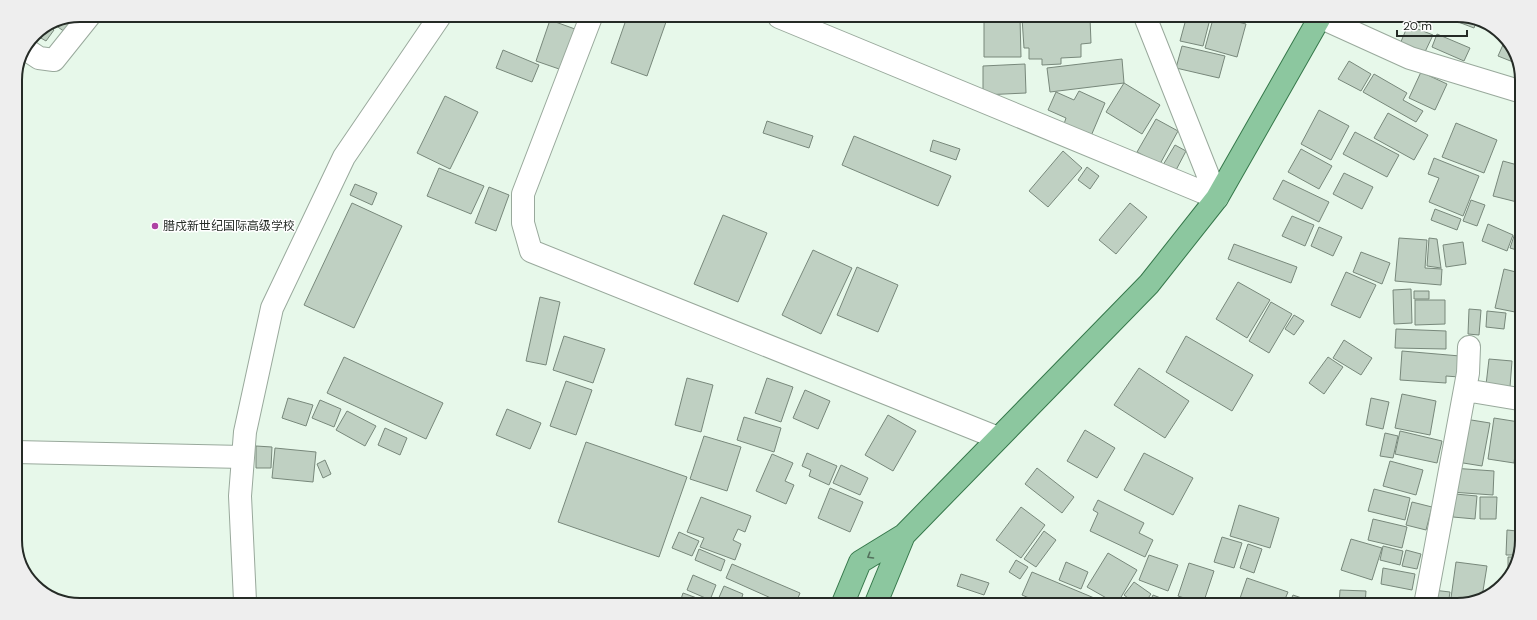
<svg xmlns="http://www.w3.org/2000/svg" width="1537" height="620" viewBox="0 0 1537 620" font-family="'DM Sans','Noto Sans SC',sans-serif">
<rect width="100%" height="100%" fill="#e7f8ea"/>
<!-- building -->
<path fill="#bfd0c2" stroke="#78887b" d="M78 16 65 32 55 25Z
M627 17H653L666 22 647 76 611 63Z
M1020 18 1021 57H984V19Z
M1022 18H1090L1091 43 1081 44V57L1061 58V64L1042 65V59H1029V48H1024Z
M1186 19H1210L1203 46 1180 41Z
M1213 19H1226L1246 24 1237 57 1205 48Z
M550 20 575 29 562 70 536 61Z
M1404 20H1428L1425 28Z
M1453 20H1477L1474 28Z
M1408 25 1433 35 1424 54 1400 44Z
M50 27 54 30 46 41 34 34Z
M1437 34 1470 48 1464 61 1432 47Z
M1506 38 1509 40 1518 64 1498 56Z
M1182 46 1225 56 1219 78 1176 68Z
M503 50 539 65 532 82 496 68Z
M1122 59 1124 83 1050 92 1047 68Z
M1349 61 1371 74 1361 91 1338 79Z
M1025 64 1026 93 983 95V66Z
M1421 72 1447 84 1435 110 1409 98Z
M1374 74 1407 93 1403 100 1423 111 1416 122 1363 92Z
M1124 83 1160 105 1142 134 1106 112Z
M1079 91 1105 103 1091 136 1064 124 1066 118 1048 110 1056 92 1074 100Z
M445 96 478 112 450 169 417 153Z
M1319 110 1349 126 1331 160 1301 144Z
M1388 113 1428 135 1414 160 1374 138Z
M1156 119 1178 131 1160 164 1137 152Z
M767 121 813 136 809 148 763 133Z
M1456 123 1497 140 1484 173 1442 157Z
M1355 132 1399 155 1387 177 1343 154Z
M854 136 951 176 938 206 842 165Z
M933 140 960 149 956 160 930 151Z
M1521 141V163L1517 162Z
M1175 145 1186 151 1175 172 1163 165Z
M1301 149 1332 166 1319 189 1288 172Z
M1063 151 1082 168 1048 207 1029 191Z
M1434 158 1479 176 1463 216 1429 202 1439 178 1428 174Z
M1503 161 1521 166V203L1493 196Z
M1087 167 1099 176 1090 189 1078 180Z
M439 168 484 186 471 214 427 196Z
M1344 173 1373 187 1362 209 1333 194Z
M1283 180 1329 202 1319 222 1273 199Z
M355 184 377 193 372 205 350 195Z
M489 187 509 195 496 231 475 223Z
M1471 200 1485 205 1477 226 1463 221Z
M352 203 402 226 354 328 304 305Z
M1130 203 1147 217 1116 254 1099 240Z
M1435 209 1461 219 1457 230 1431 220Z
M723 215 767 233 738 302 694 284Z
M1521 215 1520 251 1510 248Z
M1292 216 1314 225 1305 246 1282 236Z
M1488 224 1513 235 1507 251 1482 241Z
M1319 227 1342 237 1333 256 1311 246Z
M1399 238 1427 240 1425 268 1442 269 1441 285 1395 281Z
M1429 238 1437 239 1441 268 1427 266Z
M1463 242 1466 264 1446 267 1443 245Z
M1234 244 1297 267 1291 283 1228 259Z
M813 250 852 268 821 334 782 315Z
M1361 252 1390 263 1382 284 1353 272Z
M857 267 898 285 878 332 837 315Z
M1504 269 1520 273V313L1495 308Z
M1346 272 1376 285 1360 318 1331 305Z
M1238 282 1270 300 1247 338 1216 319Z
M1411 289 1412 323 1394 324 1393 290Z
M1414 291H1429V299H1414Z
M540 297 560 302 546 365 526 361Z
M1415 300H1445V324L1415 325Z
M1271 302 1292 314 1269 353 1249 341Z
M1469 309 1481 310 1479 335 1468 334Z
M1487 311 1506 313 1504 329 1486 327Z
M1294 315 1304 321 1294 335 1285 329Z
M1396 329 1446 331V349L1395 348Z
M564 336 605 349 593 383 553 370Z
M1186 336 1253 375 1232 411 1166 372Z
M1344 340 1372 358 1361 375 1333 358Z
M1402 351 1460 356 1459 377 1446 376V383L1400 380Z
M344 357 443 403 426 439 327 393Z
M1328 357 1343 367 1324 394 1309 383Z
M1489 359 1512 361 1510 387 1486 385Z
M1139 368 1189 401 1165 438 1114 405Z
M687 378 713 385 701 432 675 425Z
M767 378 793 387 781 422 755 413Z
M566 381 592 390 576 435 550 426Z
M805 390 830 401 818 429 793 418Z
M1402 394 1436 401 1430 435 1395 428Z
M288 398 313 405 306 426 282 418Z
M1371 398 1389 402 1383 429 1366 425Z
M320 400 341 409 334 427 312 418Z
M507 409 541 423 530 449 496 435Z
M347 411 376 426 365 446 336 430Z
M888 415 916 431 893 471 865 455Z
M744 417 781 428 774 452 737 440Z
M1494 418 1519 422 1514 463 1488 459Z
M1465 419 1490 423 1482 466 1457 462Z
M385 428 407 438 400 455 378 445Z
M1085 430 1115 448 1097 478 1067 461Z
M1400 431 1442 441 1437 463 1395 454Z
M1385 433 1398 436 1393 458 1380 456Z
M704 436 741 447 727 491 690 479Z
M586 442 687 477 659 557 558 522Z
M256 446 272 447 271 468H256Z
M275 448 316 452 313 482 272 478Z
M807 453 837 466 829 485 809 476 811 470 802 466Z
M1144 453 1193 478 1173 515 1124 490Z
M772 454 793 463 785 481 794 485 786 504 756 491Z
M325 460 331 474 323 478 317 464Z
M1390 461 1423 470 1416 495 1383 486Z
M841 465 868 478 860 495 833 483Z
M1037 468 1074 497 1062 513 1025 484Z
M1452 468 1494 471 1493 495 1451 492Z
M830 488 863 502 850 532 818 518Z
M1374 489 1410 498 1405 520 1368 511Z
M1455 494 1477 496 1475 519 1453 517Z
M701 497 751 516 745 532 738 529 733 540 741 544 735 560 700 547 704 538 687 532Z
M1480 497H1497L1496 519H1480Z
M1098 500 1144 523 1139 533 1153 540 1145 557 1090 531 1098 513 1093 510Z
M1412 502 1432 507 1426 530 1406 525Z
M1239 505 1279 518 1270 548 1230 536Z
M1021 507 1045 525 1021 558 996 540Z
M1373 519 1407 527 1402 548 1368 540Z
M1507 530 1517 531V555H1506Z
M1044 531 1056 540 1036 567 1024 559Z
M679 532 699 541 692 556 672 548Z
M1222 537 1242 543 1234 568 1214 562Z
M1351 539 1382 548 1372 580 1341 570Z
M1248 544 1262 549 1254 573 1240 568Z
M1383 546 1403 551 1400 565 1380 560Z
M699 549 725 560 721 571 695 560Z
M1406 550 1421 554 1417 569 1402 566Z
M1108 553 1137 570 1117 604 1087 587Z
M1149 555 1178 565 1168 591 1139 580Z
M1508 557H1517V565L1515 568H1508Z
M1016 560 1028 567 1020 579 1009 572Z
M1066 562 1088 572 1081 589 1059 580Z
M1456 562 1487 566 1482 597 1458 605H1450Z
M1189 563 1214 571 1203 604 1178 596Z
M732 564 800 593 796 603H782L726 578Z
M1383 568 1415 574 1412 590 1381 584Z
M1032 572 1099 600 1097 604H1043L1022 595Z
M961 574 989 583 984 595 957 586Z
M693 575 716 585 710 600 687 590Z
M1247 578 1288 592 1283 604H1238Z
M1134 582 1151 594 1144 604H1136L1124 595Z
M724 586 743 594 740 603 717 602Z
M1340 590 1366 591 1365 605H1339Z
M1433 590 1450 592 1448 605H1431Z
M683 593 708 602H680Z
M1153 595 1176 604H1149Z
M1293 595 1316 603V605L1289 604Z"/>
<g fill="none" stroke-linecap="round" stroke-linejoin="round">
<defs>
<path id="street" d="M591 17 523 194V223L531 251 998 438
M779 17 1217 198 1146 19
M1324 19 1410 58 1522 92
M27 50 39 58 54 60 90 15
M1465 390 1519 399
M15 452 243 457
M245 601 240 496 245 432 272 308 344 157 440 16
M1425 605 1468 373 1469 347"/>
<path id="primary" d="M843 603 860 562 904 535 1149 284 1217 198 1319 19
M876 603 904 535"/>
</defs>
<!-- street casing -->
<use href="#street" stroke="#99a99c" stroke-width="24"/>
<!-- primary casing -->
<use href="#primary" stroke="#36784b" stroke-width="24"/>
<!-- street -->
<use href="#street" stroke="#fff" stroke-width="22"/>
<!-- primary -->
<use href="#primary" stroke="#8cc79f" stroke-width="22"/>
</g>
<!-- one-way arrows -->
<defs><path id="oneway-chevron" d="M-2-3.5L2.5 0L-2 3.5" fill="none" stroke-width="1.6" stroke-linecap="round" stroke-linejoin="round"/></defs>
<use stroke="#53715c" href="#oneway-chevron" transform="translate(870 556) rotate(149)"/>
<!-- markers -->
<circle fill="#ae43a4" stroke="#fff" stroke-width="1.5" cx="155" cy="226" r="4"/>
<g text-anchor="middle" stroke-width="3" stroke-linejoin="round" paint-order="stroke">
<!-- poi labels -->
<g font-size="12" fill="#252b26" stroke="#fff" text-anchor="start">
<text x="163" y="230">腊戍新世纪国际高级学校</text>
</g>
</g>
<!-- crop -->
<path d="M0 0H1537V620H0ZM80 22H1457A58 58 0 0 1 1515 80V540A58 58 0 0 1 1457 598H80A58 58 0 0 1 22 540V80A58 58 0 0 1 80 22Z" fill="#eee" fill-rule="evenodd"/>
<path fill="none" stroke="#252b26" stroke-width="2" d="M80 22H1457A58 58 0 0 1 1515 80V540A58 58 0 0 1 1457 598H80A58 58 0 0 1 22 540V80A58 58 0 0 1 80 22Z"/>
<!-- scale -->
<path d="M1397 30v6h70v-6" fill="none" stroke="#252b26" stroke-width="2"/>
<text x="1403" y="30" font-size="12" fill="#252b26" stroke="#ffffff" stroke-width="3" paint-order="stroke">20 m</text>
</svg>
